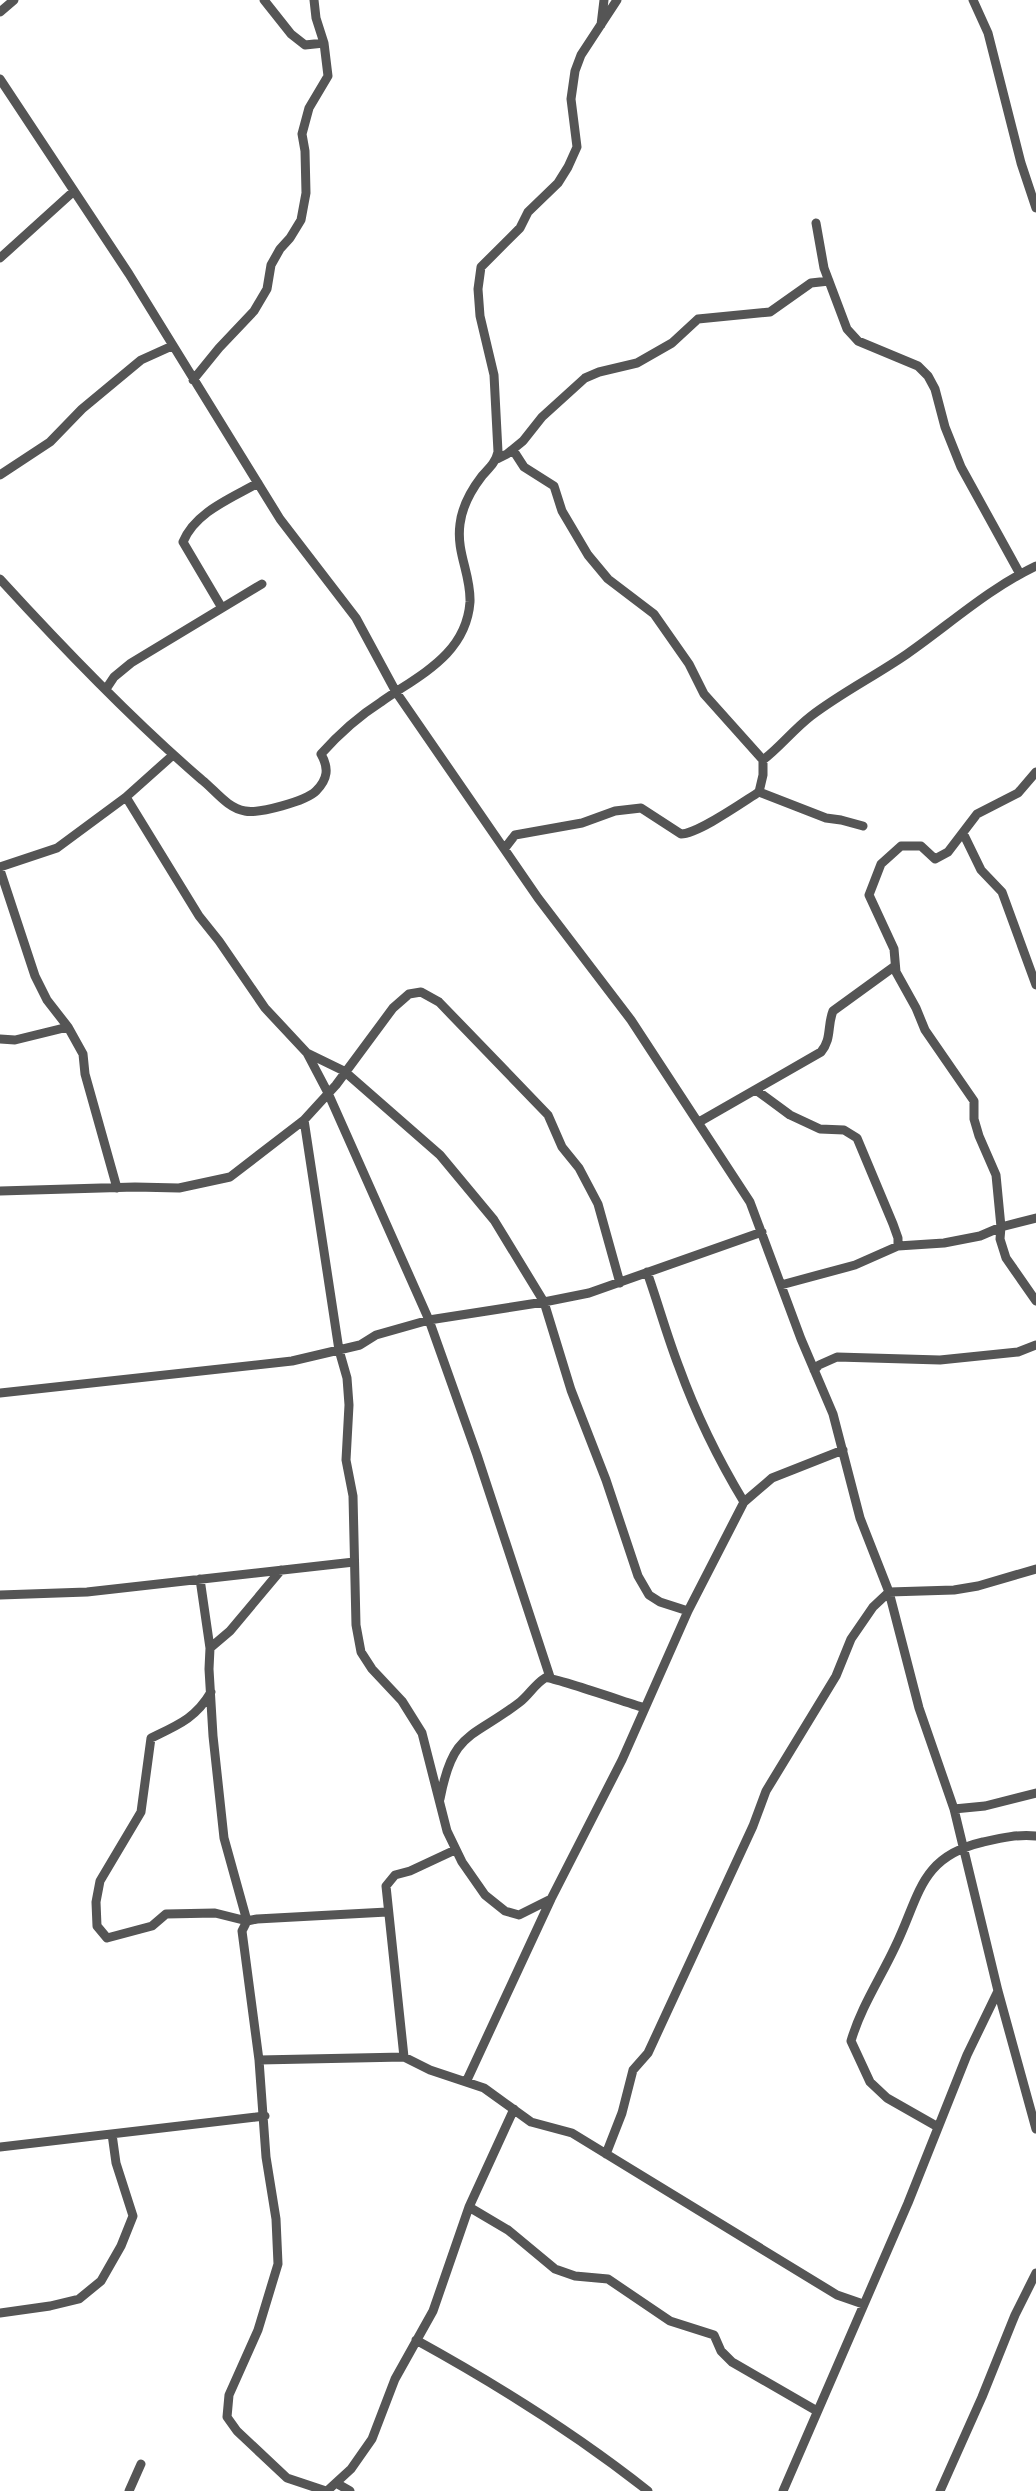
<svg xmlns="http://www.w3.org/2000/svg" width="1036" height="2491" viewBox="0 0 1036 2491" font-family="'Titillium Web',sans-serif">
<rect width="100%" height="100%" fill="#fff"/>
<g fill="none" stroke-linecap="round" stroke-linejoin="round">
<!-- minor -->
<path stroke="#555" stroke-width="9" d="M264 0 291 34 305 45 324 43
M973 0 988 33 1021 163 1036 208
M0 12 14 0
M601 25 604 0
M0 79 129 274 280 519 356 618 396 692 538 898 631 1020 750 1202 801 1339 833 1414 860 1518 889 1592 919 1708 954 1809 998 1991 1036 2129
M816 223 824 268 847 329 858 341 918 366 928 376 935 389 945 427 961 467 1020 574
M0 258 74 191
M193 380 219 348 254 311 267 289 271 265 280 249 290 238 301 220 306 193 305 151 302 134 309 108 328 76 324 43 316 18 314 0
M513 450 524 467 554 486 562 511 588 555 608 579 654 614 689 664 704 694 763 760
M497 459 507 454 523 441 542 417 585 378 599 372 637 363 672 343 698 319 770 312 811 283 829 281
M0 475 50 442 82 409 141 360 172 346
M0 579C64 649 130 718 202 780 215 790 227 808 245 811 259 814 306 801 316 791 328 779 329 768 321 754 338 735 359 716 381 702 419 675 466 655 470 602 471 574 456 553 460 524 462 507 472 489 482 476 489 468 496 462 498 452L494 375 480 316 478 289 481 267 520 228 528 212 558 183 568 167 577 147 571 99 575 71 581 55 617 0
M222 608 183 542C195 512 232 498 258 483
M106 689 114 677 131 663 262 584
M1036 772 1018 793 977 814 948 852 935 859 921 846H901L881 864 869 895 894 949 896 972 916 1008 925 1030 974 1101V1119L979 1136 996 1175 1001 1227 1000 1239 1006 1258 1036 1301
M759 792 826 818 841 820 863 826
M126 797 199 916 219 941 265 1008 307 1053 344 1071 440 1155 494 1220 544 1302 571 1390 606 1480 638 1576 649 1595 660 1602 688 1611
M963 833 981 870 1002 892 1036 985
M505 848 515 835 582 823 615 811 641 808 681 834C698 834 743 802 759 792L763 775V760C780 747 793 730 811 716 841 693 875 676 907 654 950 624 988 589 1036 566
M0 867 57 848 126 797 173 755
M0 870 35 976 47 1000 68 1027 83 1054 85 1074 117 1188
M0 1039 15 1040 68 1027
M307 1053 328 1093 429 1320 477 1455 550 1677
M756 1090 790 1115 820 1129 844 1130 857 1138 893 1224 898 1238V1246
M304 1120 339 1350 347 1378 349 1405 346 1460 353 1496 356 1625 361 1652 372 1669 402 1701 422 1733 447 1831 462 1862 485 1895 505 1911 519 1915 551 1899
M699 1122 821 1052C832 1039 827 1026 833 1011L895 966
M0 1191 135 1187 179 1188 230 1177 304 1120 336 1085 393 1008 409 994 421 992 439 1002 548 1115 562 1147 579 1168 598 1204 620 1283
M647 1272C658 1303 667 1336 679 1367 696 1414 718 1459 744 1502
M781 1285 855 1265 898 1246 944 1243 980 1236 1001 1227 1036 1218
M814 1370 819 1365 837 1357 940 1360 1018 1352 1036 1345
M0 1393 292 1361 360 1345 376 1335 429 1320 544 1302 589 1293 762 1232
M200 1579 210 1648
M0 1595 87 1592 354 1562
M211 1692C196 1718 178 1725 151 1738L141 1812 100 1881 96 1902 97 1926 107 1938 152 1926 166 1914 215 1913 247 1921 224 1838 213 1736 209 1669 210 1648 230 1631 281 1570
M440 1799C453 1730 472 1739 520 1702 529 1695 535 1684 545 1678 550 1676 631 1704 645 1708
M954 1809 985 1806 1036 1793
M404 2057 386 1886 395 1875 410 1871 455 1850
M259 2060 404 2057 430 2070 484 2088 531 2122 572 2133 837 2295 863 2304
M467 2080 551 1899 622 1760 688 1611 744 1502 772 1478 843 1450
M938 2127 887 2098 870 2082 851 2041C861 2007 880 1979 895 1947 920 1896 919 1857 983 1842 1001 1838 1018 1834 1036 1836
M0 2147 265 2116
M606 2154 622 2113 633 2070 648 2053 753 1826 766 1791 836 1676 851 1639 873 1607 889 1592 954 1590 978 1586 1036 1569
M469 2207 508 2230 555 2269 575 2276 608 2279 670 2321 714 2335 721 2351 732 2362 817 2411
M0 2313 50 2306 79 2299 101 2281 121 2246 133 2216 116 2163 112 2134
M416 2340C496 2384 576 2434 648 2491
M336 2483 350 2491
M129 2491 141 2464
M326 2491 287 2478 237 2431 227 2417 229 2395 258 2330 278 2264 276 2219 266 2157 259 2060 242 1931 247 1921 257 1919 387 1912
M327 2491 351 2469 372 2439 395 2379 433 2311 469 2207 514 2109
M783 2491 908 2203 967 2055 998 1991
M940 2491 982 2397 1015 2315 1036 2273"/>
</g>
</svg>
